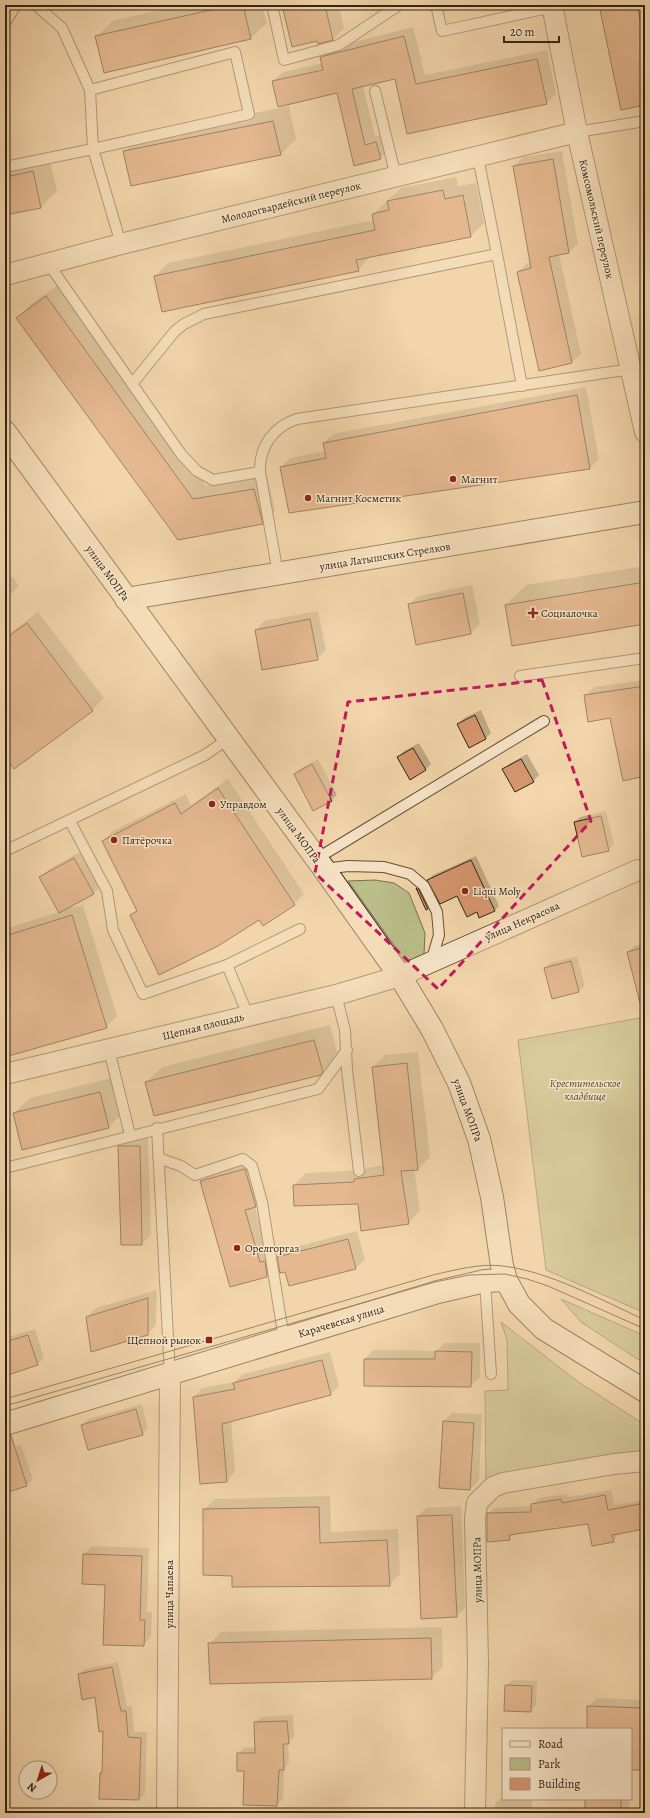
<svg xmlns="http://www.w3.org/2000/svg" width="650" height="1818" viewBox="0 0 650 1818" font-family="Alegreya,serif">
<rect width="100%" height="100%" fill="#f3d6ab"/>
<filter id="stains"><feTurbulence type="fractalNoise" baseFrequency=".005" numOctaves="4"/><feColorMatrix values="0 0 0 0 .2 0 0 0 0 .09 0 0 0 0 .02 0 0 0 .5 -.17"/></filter>
<radialGradient id="worn" r=".72"><stop offset=".6" stop-color="#630" stop-opacity="0"/><stop offset="1" stop-color="#630" stop-opacity=".3"/></radialGradient>
<!-- green -->
<path fill="#babe89" stroke="#76714f" d="M375 880 394 883 409 893 425 933 424 954 406 962 348 881Z
M645 1017V1313L546 1270 518 1040Z
M561 1299 645 1336V1364L581 1322Z
M501 1322 577 1381 645 1425V1451L486 1482 485 1391 508 1390 507 1340Z"/>
<!-- shadow -->
<path fill="#0003" d="M182 5H262L267 23 251 38 104 72 96 37 112 21Z
M283 5H339L344 28 333 39 318 40Z
M600 5H645V104Z
M413 27 425 75 547 50 556 94 546 103 407 132 396 77 363 86 375 136 386 133 390 149 380 158 355 164 337 92 273 81 283 72 323 63 321 57 331 48Z
M289 106 296 139 280 155 125 152 140 136Z
M562 151 578 244 569 252 559 254 581 354 572 362 518 272 527 263 531 262 514 166 523 157Z
M49 156 57 191 41 207 5 214V165Z
M456 177 458 186 476 183 484 223 471 236 371 256 358 270 155 276 168 263 374 220 373 214 401 188Z
M59 284 206 486 267 476 275 510 262 523 178 539 18 318 30 305Z
M586 387 599 459 590 468 290 511 281 467 290 458 326 451 324 443 333 434Z
M645 566V623L506 605 526 585Z
M5 567 19 586 5 600Z
M472 585 480 624 471 633 417 643 409 604 418 596Z
M318 611 326 650 317 659 256 630 264 621Z
M38 612 104 698 92 710 14 768 5 756V715L11 711 5 703V637Z
M645 680V775L611 717 585 696 594 687Z
M481 710 491 733 486 738 458 724 464 718Z
M419 743 431 764 425 770 398 757 404 751Z
M527 754 539 775 533 781 503 770 509 764Z
M318 759 337 795 331 800 295 774 301 768Z
M228 779 304 894 294 904 263 925 259 919 131 916 137 909 103 841 113 831 186 794 191 805Z
M606 811 614 844 608 850 575 822 580 817Z
M83 850 102 885 93 894 62 910 83 905 117 1016 106 1027 5 1056V929L59 912 40 877 49 869Z
M476 856 499 906 494 911H477L458 895 428 880 433 875Z
M419 886 430 905 426 909 418 888Z
M645 943V979L628 952 634 946Z
M577 956 585 986 579 991 545 968 550 963Z
M330 1025 338 1056 320 1074 146 1082 162 1067Z
M418 1052 430 1157 418 1169H414L420 1211 408 1223 358 1203 294 1185 306 1173 364 1170 367 1168 383 1165 373 1067 385 1055Z
M116 1077 124 1111 109 1127 14 1113 30 1098Z
M128 1138H148L151 1235 142 1244H122L119 1147Z
M253 1160 264 1197 255 1207 269 1254 276 1267 267 1276 231 1286 201 1182 210 1173Z
M357 1231 365 1259 356 1268 290 1285 286 1270 279 1258 287 1249Z
M157 1290 156 1325 147 1334 87 1317 96 1308Z
M35 1329 44 1358 37 1365 5 1374V1338Z
M444 1343H480V1377L471 1386 365 1359 373 1350 437 1351Z
M330 1352 339 1386 331 1394 231 1420 235 1472 227 1481 194 1397 202 1388 235 1382 243 1374Z
M142 1404 148 1428 143 1434 82 1425 88 1419Z
M452 1413 482 1414 479 1480 470 1489 444 1421Z
M21 1445 33 1479 27 1485 8 1491V1489L5 1490V1450Z
M611 1490 614 1505 645 1500V1528L619 1533V1535L613 1541 589 1523 515 1533 509 1539 488 1514 494 1508 532 1506 538 1498 567 1494V1497Z
M330 1496 331 1532 398 1529 400 1574 389 1585 204 1510 215 1499Z
M461 1506 465 1608 456 1616 418 1516 427 1508Z
M92 1546 149 1548 147 1612H152L151 1637 143 1645 107 1584 84 1554Z
M442 1627 443 1667 431 1678 210 1643 221 1632Z
M118 1662 127 1706H132L134 1732H147L145 1794 139 1799 101 1773 103 1771 104 1730 96 1696 79 1674 85 1669Z
M512 1680 537 1681 536 1705 530 1711 506 1686Z
M597 1698 645 1700V1769H631V1729H588V1707Z
M293 1715 294 1737 288 1743 289 1763 284 1769 283 1799 277 1805 245 1770 238 1754 244 1748 256 1747 255 1723 261 1717Z
M501 1798 532 1799V1813H495V1804Z
M586 1799H629V1813H586Z"/>
<!-- building -->
<path fill="#d6966e" stroke="#312415" d="M233 5H243L251 39 104 73 95 36Z
M282 5H325L333 40 318 44 317 41 292 47Z
M599 5H637L645 43V105L621 110Z
M404 36 416 84 537 59 547 104 407 134 395 79 352 89 365 145 376 142 381 159 354 166 337 93 278 107 272 81 323 70 320 57Z
M273 121 281 155 131 186 123 151Z
M553 159 569 253 549 257 572 363 539 371 517 272 531 268 513 166Z
M33 171 41 208 5 215V177Z
M443 190 445 199 463 195 471 237 356 260 359 271 162 312 154 276 375 230 372 214 389 210 387 201Z
M46 296 193 499 254 489 263 524 178 540 16 318Z
M577 395 590 469 289 513 280 467 326 458 323 443Z
M645 582V624L512 646 505 605Z
M463 593 471 634 416 645 408 604Z
M310 619 318 660 262 670 255 630Z
M27 623 93 711 14 769 5 757V717L11 712 5 705V639Z
M645 686V776L623 781 610 718 588 722 584 695Z
M475 715 486 739 469 748 457 724Z
M413 748 426 770 410 780 397 757Z
M521 759 534 782 515 792 502 769Z
M312 764 332 801 313 811 294 774Z
M218 788 295 905 263 926 259 920 218 946 159 975 130 915 137 911 102 841 175 803 181 814Z
M601 816 609 851 582 857 574 822Z
M74 858 94 894 59 913 39 877Z
M471 860 495 911 479 918 477 912 467 917 457 896 440 904 427 880Z
M416 888 419 890 428 909 426 910Z
M72 915 107 1028 5 1057V936Z
M645 947V1002L640 1003 627 952Z
M571 961 579 992 552 999 544 968Z
M314 1040 323 1072 321 1075 154 1116 145 1082Z
M407 1063 418 1170 401 1171 409 1224 361 1231 358 1204 294 1206 293 1185 354 1182V1179L384 1175 372 1067Z
M100 1092 109 1128 22 1150 13 1113Z
M118 1146H140L142 1245H121Z
M245 1169 256 1207 245 1210 260 1262 265 1261 267 1277 230 1287 200 1181Z
M348 1239 356 1269 289 1286 285 1272 280 1273 277 1257Z
M148 1298V1335L91 1352 86 1317Z
M28 1335 38 1365 5 1376V1342Z
M435 1351 472 1352 471 1387 364 1386V1359H435Z
M322 1360 331 1395 222 1424 227 1482 200 1484 193 1397 235 1389 233 1383Z
M136 1409 143 1435 88 1450 81 1425Z
M443 1421 474 1423 470 1490 439 1488Z
M11 1435 27 1486 8 1492 5 1485V1436Z
M605 1495 608 1510 645 1503V1529L612 1535 614 1542 592 1546 588 1524 509 1535 510 1540 487 1542V1513L531 1512V1504L561 1499 562 1503Z
M319 1507 320 1543 387 1540 390 1586 232 1587V1576L203 1575V1509Z
M452 1515 457 1617 421 1619 417 1516Z
M83 1554 142 1556 140 1620H145L144 1646 103 1645 105 1585 82 1584Z
M431 1638 432 1679 210 1684 208 1643Z
M112 1667 121 1711H126L128 1737 141 1738 139 1800 99 1799 100 1773H102L103 1731 99 1732 95 1697 82 1700 78 1674Z
M505 1685 532 1686 531 1712 504 1711Z
M587 1706 645 1708V1770H631V1729H587Z
M287 1721 289 1744H283L284 1770H279L277 1806 243 1805 244 1771H237V1753H255L254 1722Z
M585 1799H621V1813H585Z"/>
<g fill="none" stroke-linecap="round" stroke-linejoin="round">
<defs>
<path id="lane" d="M36 5 62 28 90 90 93 149 121 244
M272 5 284 60 339 45 399 5
M436 5 442 31 553 7
M5 23 16 5
M375 91 396 177
M577 132 645 121
M5 167 93 149 249 114 235 52 90 90
M497 254 522 386
M48 263 181 454 197 471 213 480 260 472C259 447 273 427 297 419L631 369
M132 384 175 331 184 324 204 314 497 254 478 157
M260 472 278 574
M520 676 645 658
M70 821 107 891 113 930 143 994 227 965 300 929
M5 851 205 755 228 739
M316 859 544 721
M324 869 348 866 384 867 410 874 424 886 437 912 439 935 431 962
M227 965 248 1015
M336 995 345 1030 347 1070 359 1171
M109 1050 130 1135
M157 1128 170 1375
M158 1158 181 1166 195 1175 243 1159 252 1166 262 1202 284 1339
M5 1168 318 1089 347 1050
M485 1281 491 1374"/>
<path id="street" d="M552 5 577 132 645 432
M5 275 121 244 577 132
M5 1074 336 995 400 976 638 870 645 872
M167 1813 170 1375
M475 1813 478 1663 475 1518 477 1503 493 1487 503 1483 614 1464 645 1461"/>
<path id="secondary" d="M5 432 324 869 400 976 432 1029 459 1083 479 1139 492 1197 502 1266 506 1280 519 1304 544 1329 645 1391
M126 599 645 512
M5 1424 438 1292 485 1281 506 1280"/>
</defs>
<!-- lane casing -->
<use href="#lane" stroke="#62503a" stroke-width="12"/>
<!-- street casing -->
<use href="#street" stroke="#62503a" stroke-width="22"/>
<!-- secondary casing -->
<use href="#secondary" stroke="#312415" stroke-width="24"/>
<!-- lane -->
<use href="#lane" stroke="#f7e4c8" stroke-width="10"/>
<!-- street -->
<use href="#street" stroke="#f7e4c8" stroke-width="20"/>
<!-- secondary -->
<use href="#secondary" stroke="#f7e4c8" stroke-width="22"/>
<!-- tram -->
<path stroke="#312415" stroke-width="1" d="M5 1399 433 1275C455 1270 480 1263 503 1266 551 1272 601 1300 645 1320
M5 1406 435 1282 469 1275 505 1274 527 1279 548 1286 645 1329"/>
</g>
<!-- marked area -->
<path d="M0 0H650V1818H0ZM542 680 591 821 438 989 315 873 348 702Z" fill="#f3d6ab" fill-opacity=".55" fill-rule="evenodd"/>
<path fill="none" stroke="#c2185b" stroke-width="3" stroke-dasharray="8 5" stroke-linejoin="round" d="M542 680 591 821 438 989 315 873 348 702Z"/>
<!-- markers -->
<g fill="#8f2418" stroke="#f7e4c8" stroke-width="1.5">
<circle cx="453" cy="479" r="4"/>
<circle cx="308" cy="498" r="4"/>
<path d="M531 607h4v4h4v4h-4v4h-4v-4h-4v-4h4z"/>
<circle cx="212" cy="804" r="4"/>
<circle cx="114" cy="840" r="4"/>
<circle cx="465" cy="891" r="4"/>
<circle cx="237" cy="1248" r="4"/>
<rect x="205" y="1336" width="8" height="8" rx="2"/>
</g>
<g text-anchor="middle" stroke-width="3" stroke-linejoin="round" paint-order="stroke">
<!-- street labels -->
<g font-size="11" fill="#312415" stroke="#f7e4c8">
<text transform="translate(291 202) rotate(-14)" y="4">Молодогвардейский переулок</text>
<text transform="translate(597 219) rotate(77)" y="4">Комсомольский переулок</text>
<text transform="translate(385 556) rotate(-9)" y="4">улица Латышских Стрелков</text>
<text transform="translate(108 573) rotate(54)" y="4">улица МОПРа</text>
<text transform="translate(299 835) rotate(54)" y="4">улица МОПРа</text>
<text transform="translate(522 921) rotate(-24)" y="4">улица Некрасова</text>
<text transform="translate(203 1026) rotate(-14)" y="4">Щепная площадь</text>
<text transform="translate(468 1110) rotate(70)" y="4">улица МОПРа</text>
<text transform="translate(341 1321) rotate(-17)" y="4">Карачевская улица</text>
<text transform="translate(477 1570) rotate(-91)" y="4">улица МОПРа</text>
<text transform="translate(169 1594) rotate(-90)" y="4">улица Чапаева</text>
</g>
<!-- poi labels -->
<g font-size="11" fill="#312415" stroke="#f7e4c8" text-anchor="start">
<text x="461" y="483">Магнит</text>
<text x="316" y="502">Магнит Косметик</text>
<text x="541" y="617">Социалочка</text>
<text x="220" y="808">Управдом</text>
<text x="122" y="844">Пятёрочка</text>
<text x="473" y="895">Liqui Moly</text>
<text x="245" y="1252">Орелгоргаз</text>
<text x="201" y="1344" text-anchor="end">Щепной рынок</text>
</g>
<!-- park labels -->
<g font-size="11" font-style="italic" fill="#534a32" stroke="#f7e4c8">
<text x="585" y="1087">Крестительское<tspan x="585" dy="13">кладбище</tspan></text>
</g>
</g>
<!-- margin -->
<rect width="650" height="1818" fill="none" stroke="#f3d6ab" stroke-width="20"/>
<rect x="6" y="6" width="638" height="1806" fill="none" stroke="#312415" stroke-width="2"/>
<rect x="10" y="10" width="630" height="1798" fill="none" stroke="#312415"/>
<!-- legend -->
<rect x="502" y="1728" width="130" height="72" fill="#f7e4c8" stroke="#a89780"/>
<rect x="510" y="1741" width="20" height="6" fill="#f7e4c8" stroke="#a89780"/>
<text x="538" y="1748" font-size="12" fill="#312415">Road</text>
<rect x="510" y="1758" width="20" height="12" fill="#babe89" stroke="#a89780"/>
<text x="538" y="1768" font-size="12" fill="#312415">Park</text>
<rect x="510" y="1778" width="20" height="12" fill="#d6966e" stroke="#a89780"/>
<text x="538" y="1788" font-size="12" fill="#312415">Building</text>
<!-- north arrow -->
<g transform="translate(38 1780) rotate(219)"><circle r="19" fill="#f7e4c8" stroke="#a89780"/>
<path d="M0-3L7 15L0 10L-7 15Z" fill="#8f2418"/>
<text y="-6" font-size="11" font-weight="bold" text-anchor="middle" fill="#312415">N</text>
</g>
<!-- scale -->
<path d="M504 36v6h55v-6" fill="none" stroke="#312415" stroke-width="2"/>
<text x="510" y="36" font-size="12" fill="#312415" stroke="#f7e4c8" stroke-width="3" paint-order="stroke">20 m</text>
<rect width="100%" height="100%" filter="url(#stains)"/>
<rect width="100%" height="100%" fill="url(#worn)"/>
</svg>
